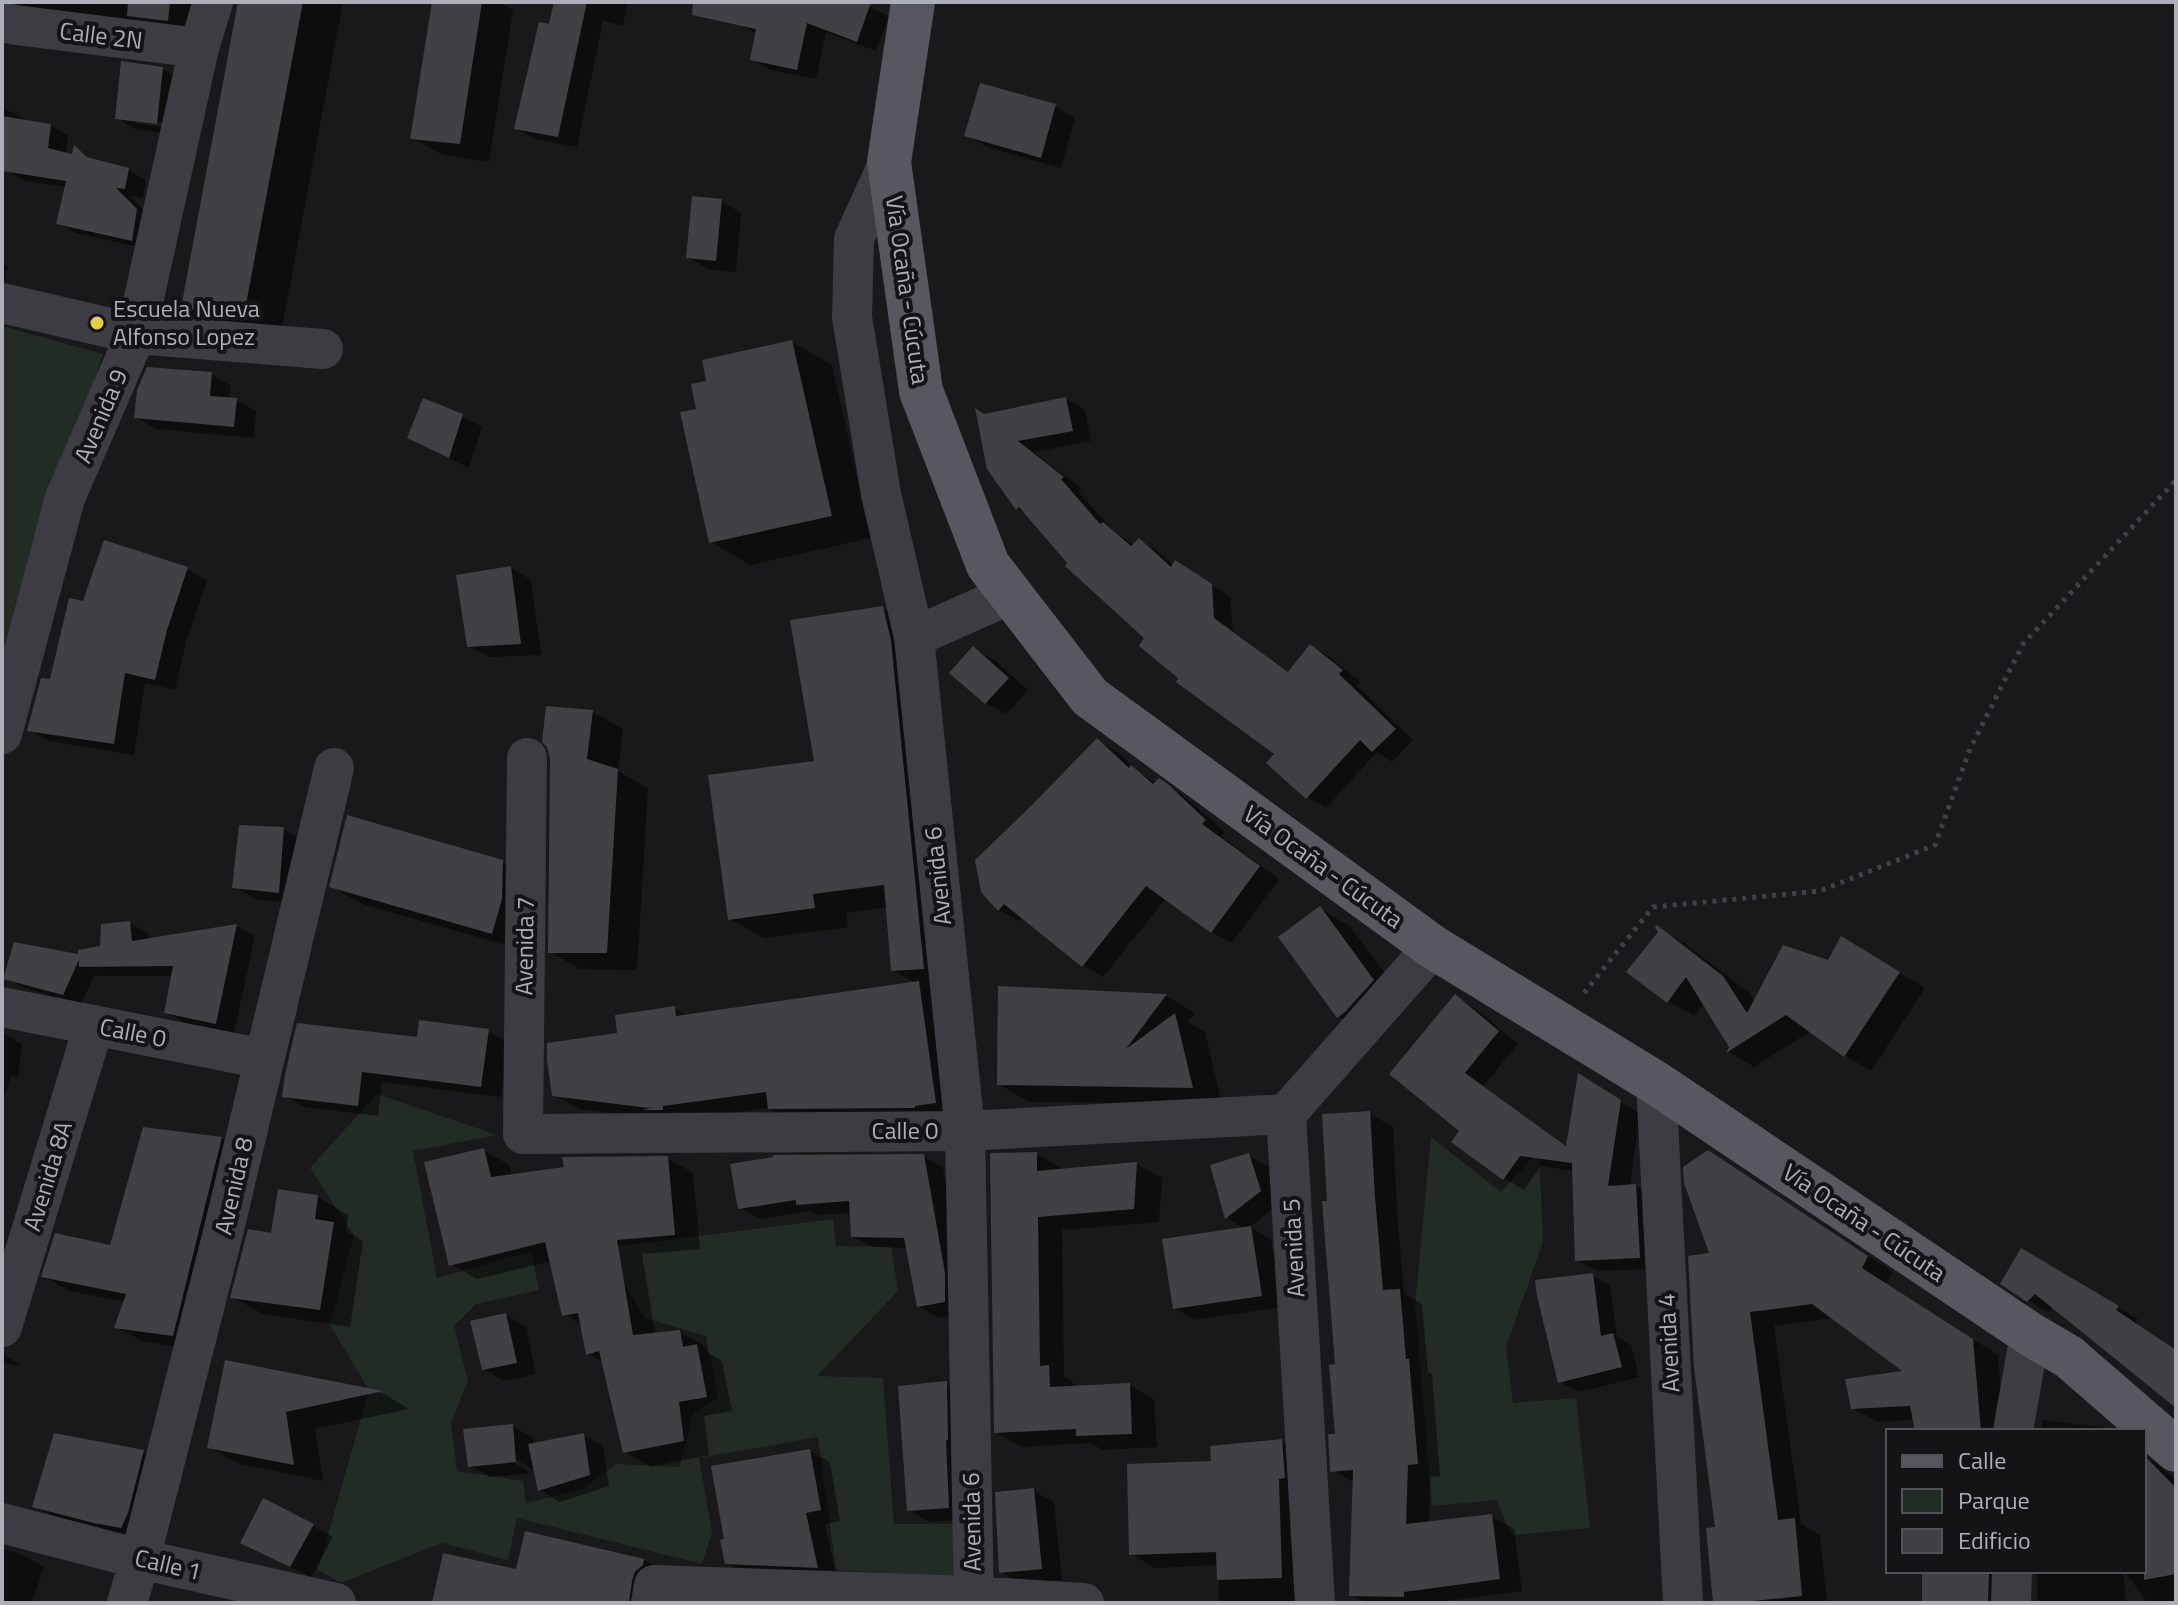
<svg xmlns="http://www.w3.org/2000/svg" width="2178" height="1605" viewBox="0 0 2178 1605" font-family="'Titillium Web',sans-serif">
<rect width="100%" height="100%" fill="#19191b"/>
<!-- green -->
<path fill="#232b25" d="M2 326 103 354 2 677Z
M377 1094 497 1135 413 1151 437 1278 531 1252 539 1290 476 1304 454 1326 468 1381 451 1423 457 1471 523 1481 526 1503 583 1489 616 1464 680 1467 693 1413 718 1397 706 1336 645 1318 603 1248 833 1219 836 1246 891 1247 898 1291 817 1376 883 1378 894 1524H957L955 1577 836 1570 818 1437 699 1458 712 1532 702 1564 517 1518 508 1560 442 1543 341 1583 318 1570 369 1390 330 1325 354 1235 310 1168Z
M1431 1137 1501 1192 1539 1151 1543 1242 1506 1347 1513 1403 1576 1398 1590 1528 1512 1535 1496 1500 1432 1506 1415 1305Z"/>
<!-- shadow -->
<path fill="#0007" fill-rule="evenodd" d="M2 2H199L197 31 2 9Z
M240 2H343L280 339 219 328 183 307Z
M434 2H499L513 10 489 162 443 155 412 138Z
M556 2H628L623 26 603 21 577 147 535 139 516 128 551 27Z
M745 2H860L889 16 876 51 826 32 816 79 771 70 752 59 757 34 740 24Z
M163 69 183 80 177 134 137 130 117 118ZM136 120 167 123V127L136 124Z
M1055 106 1075 118 1061 168 987 147 967 135Z
M2 107 28 121 51 125 68 136 66 154 73 156 75 148 96 162 128 170 146 180 143 198 130 196 154 221 149 249 76 233 59 223 67 187 25 181 8 171 2 137Z
M721 201 741 213 736 272 708 269 688 257Z
M2 263 8 266 2 295Z
M792 342 832 365 871 538 751 565 711 542 698 410 709 383Z
M211 374 231 386 230 399 236 400 256 411 254 438 156 429 136 417Z
M1066 399 1085 410 1091 441 1034 452 1081 488 1078 491 1111 529 1134 545 1139 540 1158 551 1174 566 1195 574 1230 597 1233 631 1290 673 1311 646 1330 657 1360 682 1357 686 1413 740 1392 762 1377 752 1326 808 1307 797 1277 754 1181 678 1147 638 1070 563 1028 515 1017 508 985 416Z
M462 416 482 427 469 468 430 449Z
M511 568 531 580 541 655 489 657 469 646Z
M187 569 207 581 186 642 175 690 145 683 134 755 49 741 29 730 52 681 84 603Z
M883 608 917 628 957 988 930 990 943 997 960 1117 794 1122 770 1108 687 1119 664 1120 579 1109 554 1095 620 1034 674 1008 688 1016 916 984 893 970 888 907 846 913 848 927 764 938 730 919 816 763Z
M974 649 994 660 1028 690 1006 714 986 703Z
M592 712 623 729 618 771 648 788 637 970 580 969 550 952Z
M1098 741 1118 752 1138 772 1156 783 1159 780 1179 792 1225 832 1221 836 1279 879 1232 943 1212 932 1166 898 1103 977 1083 965 1023 917 1019 921 999 910Z
M283 829 303 841 299 904 255 899 235 887Z
M502 862 533 879 523 950 362 904 331 886Z
M1320 909 1350 926 1403 998 1369 1034 1339 1016Z
M130 923 148 934 149 940 237 926 255 936 234 1033 185 1023 166 1012 173 976H100L95 974 81 1004 24 988 6 978 80 957 101 948Z
M1658 928 1684 943 1750 993 1755 1002 1828 963 1868 954 1925 988 1871 1071 1845 1055 1811 1031 1754 1067 1729 1052 1732 1047 1705 1003 1694 1016 1668 1001 1660 932Z
M1000 988 1166 996 1195 1013 1188 1022 1205 1032 1222 1104 1029 1102 999 1084Z
M1455 997 1475 1008 1518 1044 1483 1086 1568 1147 1598 1087 1640 1114 1630 1186H1636L1656 1198 1659 1269 1597 1271 1577 1260 1573 1171 1541 1166 1524 1190 1504 1178 1462 1131Z
M488 1031 508 1043 501 1097 382 1082 378 1116 304 1107 284 1096 419 1039Z
M2 1032 22 1045 18 1078 11 1076 2 1104Z
M1370 1114 1393 1127 1397 1211 1404 1294 1422 1304 1428 1372 1432 1374 1440 1476 1430 1477 1429 1524 1491 1516 1514 1529 1522 1591 1434 1603H1366L1351 1594 1355 1483 1332 1470 1337 1435V1366L1329 1203Z
M144 1129 222 1139 247 1154 198 1350 142 1341 117 1327 126 1302 69 1291 44 1276 112 1248Z
M483 1150 509 1165 512 1176 667 1158 693 1173 700 1249 642 1254 655 1334 680 1332 706 1347 707 1352 722 1361 732 1411 704 1416 709 1455 651 1467 625 1452 604 1363 588 1354 582 1325 564 1314 552 1261 477 1279 451 1264Z
M1036 1154 1061 1168V1171L1137 1164 1162 1178 1159 1222 1062 1230 1064 1376 1073 1382 1074 1388 1130 1385 1154 1400 1157 1447 1103 1450 1091 1443 1021 1447 996 1432Z
M923 1156 943 1168 964 1286 965 1313 939 1318 919 1306 908 1248 873 1247 852 1236 851 1213 818 1215 811 1211 760 1219 740 1208Z
M1249 1156 1269 1167 1280 1203 1250 1227 1271 1239 1281 1307 1195 1320 1175 1308 1245 1229 1227 1218 1212 1166Z
M1733 1168 1893 1272 1886 1284 1998 1355 2004 1431H1918L1915 1420 1878 1422 1852 1408 1908 1373 1834 1318 1774 1326 1801 1524 1820 1535 1827 1603H1715L1717 1528 1712 1255Z
M318 1197 348 1215 346 1231 363 1241 350 1327 263 1314 232 1297 273 1235Z
M2022 1251 2138 1319 2135 1323 2176 1350V1405L2054 1306 2048 1312 2028 1300Z
M1592 1275 1610 1285 1617 1337 1631 1345 1639 1377 1578 1392 1560 1382Z
M506 1315 526 1327 536 1374 504 1381 484 1369Z
M2 1346 7 1357 22 1366 2 1363Z
M227 1363 382 1393 409 1409 315 1429 323 1481 240 1464 209 1447Z
M946 1384 966 1395 969 1519 929 1522 909 1510Z
M2042 1420 2109 1428 2115 1431H2042Z
M513 1426 533 1438 534 1444 583 1435 603 1446 609 1486 560 1502 540 1490 536 1471 508 1455 506 1458 531 1473 490 1477 470 1465Z
M1282 1441 1306 1455V1603H1219L1218 1565 1155 1568 1131 1554 1213 1463Z
M810 1451 830 1462 840 1521 825 1524 837 1578 747 1575 727 1563Z
M143 1452 173 1470 152 1544 65 1524 34 1506Z
M2144 1456 2159 1465 2176 1480V1603H2148L2124 1571H2144Z
M1034 1491 1054 1502 1062 1580 1021 1584 1000 1572Z
M264 1500 333 1537 311 1577 243 1543Z
M2 1549 21 1554 44 1567 32 1603H2Z
M644 1560 671 1576 658 1603H434L518 1571Z
M1924 1571H1997L1999 1603H1924Z
M2037 1571H2123L2126 1603H2038Z"/>
<!-- building -->
<path fill="#414145" d="M128 2H170L168 21 127 16Z
M238 2H303L243 320 181 308Z
M432 2H482L460 144 410 139Z
M554 2H587L558 137 514 129 539 22 549 24Z
M693 2H871L857 42 807 23 797 70 750 60 756 29 692 15Z
M121 61 163 67 157 124 115 119Z
M980 83 1056 104 1041 158 964 136Z
M2 116 51 124 48 148 72 154 74 145 87 157 129 168 125 189 116 188 137 209 132 241 56 224 66 181 2 171Z
M692 196 722 199 716 261 686 258Z
M792 340 832 516 709 543 680 412 696 409 691 384 706 381 702 360Z
M147 367 212 372 210 396 237 398 234 427 134 418 137 390Z
M1066 397 1073 431 1018 441 1064 477 1061 479 1100 524 1103 522 1131 546 1139 538 1171 567 1175 560 1212 584 1214 618 1288 672 1310 644 1343 670 1339 674 1396 729 1372 752 1360 740 1306 799 1266 763 1274 754 1176 682 1178 678 1139 646 1144 638 1065 566 1067 563 1019 507 1016 510 987 469 975 408 984 414Z
M423 398 463 414 449 458 407 438Z
M104 540 188 567 167 630 155 680 125 673 114 744 27 731 41 678 50 679 69 598 83 601Z
M511 566 521 644 467 647 456 575Z
M883 606 891 641 924 969 891 971 884 885 813 894 815 908 728 920 708 775 814 761 790 620Z
M973 646 1009 678 985 704 949 673Z
M546 706 593 710 587 759 618 769 607 953H548L550 758 547 747 542 742Z
M1097 738 1129 768 1131 765 1153 784 1159 778 1169 785 1206 820 1202 824 1260 866 1211 933 1146 886 1082 967 1004 904 998 911 981 892 975 860 1033 804Z
M347 815 503 860 502 899 492 934 329 887Z
M239 825 284 827 279 893 232 888Z
M1320 906 1374 980 1345 1012 1337 1018 1278 937Z
M130 921 132 941 237 924 216 1024 164 1013 173 966 79 967V960L63 995 3 979 14 942 78 954V950L100 946 101 924Z
M1657 925 1723 976 1747 1013 1783 945 1828 960 1841 936 1900 972 1844 1057 1786 1015 1726 1053 1729 1047 1686 977 1667 1003 1626 972 1658 932 1655 927Z
M919 981 936 1103 915 1106V1108L768 1109 766 1092 663 1106V1110H643L655 1107 649 1108 552 1096 547 1060V1043L617 1033 615 1015 675 1006 676 1016Z
M998 986 1167 994 1126 1049 1175 1013 1193 1088 997 1085Z
M1455 994 1499 1031 1465 1073 1566 1146 1578 1073 1621 1100 1608 1186 1636 1184 1640 1258 1575 1261 1572 1163 1520 1156 1503 1180 1451 1142 1459 1131 1389 1074Z
M419 1020 489 1029 481 1087 362 1072 358 1106 282 1097 285 1074 297 1023 417 1037Z
M1370 1111 1375 1197 1383 1290 1400 1289 1406 1359H1409L1418 1464 1408 1465 1406 1524 1492 1514 1500 1579 1404 1592V1597L1349 1596 1353 1470 1330 1472 1328 1434H1335L1329 1365 1335 1364 1322 1201H1327L1322 1114Z
M143 1127 222 1137 173 1336 114 1328 126 1294 41 1277 55 1233 110 1245Z
M484 1148 491 1177 564 1167 562 1157 668 1156 675 1235 617 1240 633 1335 680 1330 683 1347 697 1344 707 1397 679 1402 684 1441 623 1453 599 1351 586 1355 578 1313 562 1316 545 1242 449 1266 424 1162Z
M1708 1150 1868 1256 1862 1268 1973 1339 1981 1431H1915L1910 1406 1851 1409 1845 1379 1902 1371 1812 1304 1750 1312 1778 1520 1795 1518 1802 1596 1734 1603H1713L1706 1528 1715 1527 1694 1368 1688 1256 1709 1253 1684 1183 1683 1167Z
M1037 1152V1171L1137 1162 1134 1209 1038 1217 1040 1366 1049 1365 1050 1387 1130 1383 1132 1434 1076 1436V1429L994 1433 990 1153Z
M1249 1153 1261 1191 1225 1219 1210 1165Z
M924 1154 945 1273V1302L917 1307 904 1238 851 1237 849 1201 796 1205V1200L738 1209 730 1164 773 1157V1155Z
M278 1189 318 1195 315 1219 334 1222 320 1310 230 1298 248 1229 271 1233Z
M1251 1226 1262 1296 1173 1309 1162 1239Z
M2021 1248 2119 1306 2116 1310 2176 1350V1408L2035 1294 2027 1302 2000 1284Z
M1593 1273 1601 1336 1613 1333 1622 1367 1558 1383 1537 1296 1535 1280Z
M506 1313 517 1363 482 1370 470 1321Z
M225 1360 383 1391 286 1412 294 1465 207 1448Z
M947 1381 948 1440H946L949 1508 907 1511 898 1386Z
M513 1424 516 1462 468 1467 463 1429Z
M54 1433 144 1450 128 1513 121 1528 94 1523 32 1507Z
M584 1433 590 1475 538 1491 528 1444Z
M1282 1439 1285 1478 1279 1479 1282 1578 1217 1580 1216 1552 1129 1555 1127 1464 1211 1461 1210 1446Z
M810 1449 821 1510 806 1513 818 1568 725 1564 720 1540 724 1539 711 1466Z
M2144 1455 2176 1488V1574L2144 1580Z
M1034 1488 1042 1569 999 1573 995 1492Z
M263 1498 314 1524 290 1567 240 1543Z
M525 1531 644 1559 643 1565 635 1572 632 1581 629 1603H432L443 1553 516 1569Z
M1922 1571H1989L1988 1603H1922Z"/>
<g fill="none" stroke-linecap="round" stroke-linejoin="round">
<!-- path -->
<path stroke="#404147" stroke-width="5" stroke-dasharray="4 6" stroke-linecap="butt" d="M1584 993 1653 907 1820 891 1935 845 1970 749 2023 644 2176 480"/>
<!-- street -->
<path stroke="#3c3c42" stroke-width="40" d="M2 22 16 25 199 48
M889 162 854 239 852 317 881 494 914 637 965 1131 974 1603
M2 303 136 334 323 349
M914 637 1011 594
M2 734 65 498 136 334 199 48 213 2
M527 758 523 1134 965 1131 1286 1114
M2 1007 264 1059
M1656 1083 1683 1603
M2 1327 94 1025
M2013 1431 2030 1334
M2 1523 140 1559 336 1603
M127 1603 140 1559 223 1233 334 768
M651 1603 654 1585 974 1596 1084 1603
M1315 1603 1286 1114 1433 947
M2011 1603 2012 1571"/>
<!-- primary -->
<path stroke="#56575f" stroke-width="44" d="M913 2 889 162 921 391 988 565 1090 697 1433 947 1656 1083 2030 1334 2069 1357 2176 1450"/>
</g>
<!-- markers -->
<circle fill="#e9cf43" stroke="#141416" stroke-width="3" cx="97" cy="323" r="8"/>
<g text-anchor="middle" stroke-width="8" stroke-linejoin="round" paint-order="stroke">
<!-- street labels -->
<g font-size="24" fill="#acaeba" stroke="#141416">
<text transform="translate(101 36) rotate(7)" y="8">Calle 2N</text>
<text transform="translate(907 290) rotate(82)" y="8">Vía Ocaña - Cúcuta</text>
<text transform="translate(101 416) rotate(-67)" y="8">Avenida 9</text>
<text transform="translate(1323 867) rotate(36)" y="8">Vía Ocaña - Cúcuta</text>
<text transform="translate(938 876) rotate(-96)" y="8">Avenida 6</text>
<text transform="translate(525 946) rotate(-89)" y="8">Avenida 7</text>
<text transform="translate(133 1033) rotate(11)" y="8">Calle 0</text>
<text x="905" y="1139">Calle 0</text>
<text transform="translate(48 1176) rotate(-73)" y="8">Avenida 8A</text>
<text transform="translate(234 1186) rotate(-77)" y="8">Avenida 8</text>
<text transform="translate(1864 1223) rotate(34)" y="8">Vía Ocaña - Cúcuta</text>
<text transform="translate(1294 1248) rotate(-93)" y="8">Avenida 5</text>
<text transform="translate(1669 1343) rotate(-93)" y="8">Avenida 4</text>
<text transform="translate(972 1522) rotate(-91)" y="8">Avenida 6</text>
<text transform="translate(168 1565) rotate(13)" y="8">Calle 1</text>
</g>
<!-- poi labels -->
<g font-size="24" fill="#acaeba" stroke="#141416" text-anchor="start">
<text x="113" y="317">Escuela Nueva<tspan x="113" dy="28">Alfonso Lopez</tspan></text>
</g>
</g>
<!-- border -->
<rect width="2178" height="1605" fill="none" stroke="#acaeba" stroke-width="8"/>
<!-- legend -->
<rect x="1886" y="1429" width="260" height="144" fill="#141416" stroke="#515258" stroke-width="2"/>
<rect x="1902" y="1455" width="40" height="12" fill="#56575f" stroke="#515258" stroke-width="2"/>
<text x="1958" y="1469" font-size="24" fill="#acaeba">Calle</text>
<rect x="1902" y="1489" width="40" height="24" fill="#232b25" stroke="#515258" stroke-width="2"/>
<text x="1958" y="1509" font-size="24" fill="#acaeba">Parque</text>
<rect x="1902" y="1529" width="40" height="24" fill="#414145" stroke="#515258" stroke-width="2"/>
<text x="1958" y="1549" font-size="24" fill="#acaeba">Edificio</text>
</svg>
